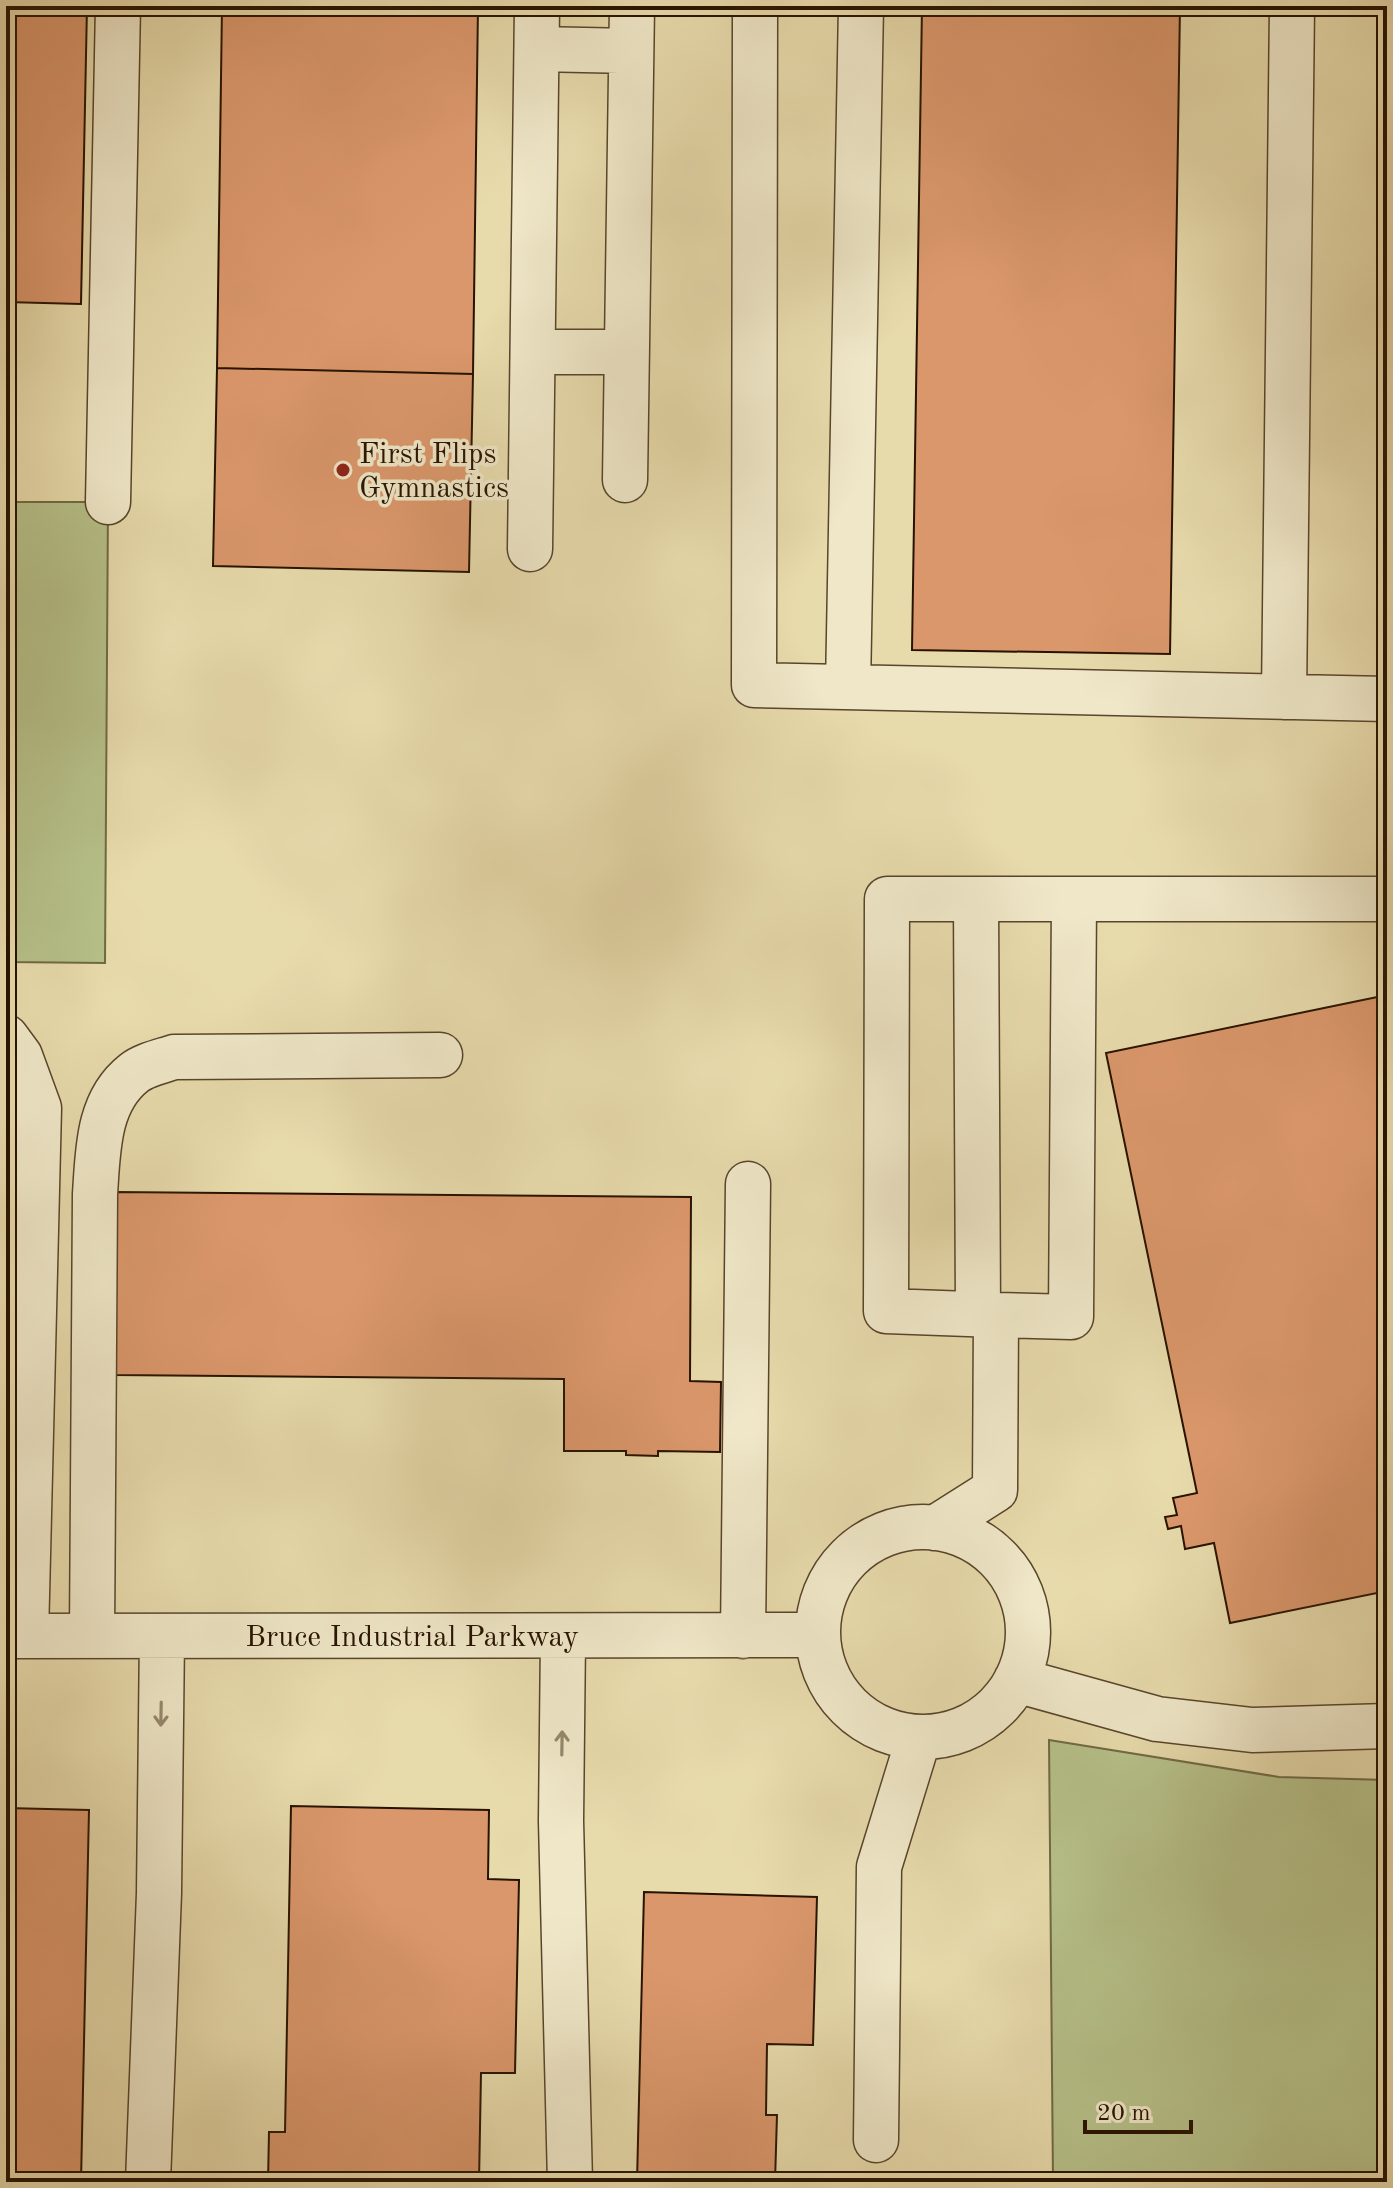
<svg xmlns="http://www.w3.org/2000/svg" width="1393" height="2188" viewBox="0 0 1393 2188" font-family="'Old Standard TT',serif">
<rect width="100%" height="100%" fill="#e7daab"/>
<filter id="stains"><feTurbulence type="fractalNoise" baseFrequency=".0025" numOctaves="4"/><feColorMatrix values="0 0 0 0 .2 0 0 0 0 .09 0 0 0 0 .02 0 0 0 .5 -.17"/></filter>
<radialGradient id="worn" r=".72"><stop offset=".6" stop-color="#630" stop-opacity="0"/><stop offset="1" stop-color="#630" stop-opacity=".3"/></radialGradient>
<!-- green -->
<path fill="#b6c089" stroke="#6f6a44" stroke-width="2" d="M6 502H108L105 963 6 962Z
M1049 1740 1279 1777 1387 1780V2182H1053Z"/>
<!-- building -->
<path fill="#da976b" stroke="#281300" stroke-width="2" d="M6 6H87L81 304 6 302Z
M222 6H478L473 374 217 368Z
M922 6H1180L1170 654 912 650Z
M217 368 473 374 469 572 213 566Z
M1387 995V1591L1230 1623 1214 1543 1185 1549 1181 1526 1168 1529 1165 1517 1177 1515 1173 1498 1197 1493 1106 1053Z
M115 1192 691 1197 690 1381 721 1382 720 1452 658 1451V1456L626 1455V1451H564V1379L114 1375Z
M291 1806 489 1810 488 1879 519 1880 515 2073H481L479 2182H268L269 2132H285Z
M6 1808 89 1810 81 2182H6Z
M644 1892 817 1897 813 2045 767 2044 766 2115H777L775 2182H637Z"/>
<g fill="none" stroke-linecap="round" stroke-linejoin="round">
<defs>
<path id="minor" d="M755 6 754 685 1387 699
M537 49 631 51
M533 352H626
M625 480 632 6
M108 502 118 6
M530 549 537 6
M848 687 861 6
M1284 697 1292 6
M976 899 978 1314
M6 1037 20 1056 39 1108 26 1636
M996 1315 1071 1317 1074 900
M818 1632a105 105 0 1 1 210 0a105 105 0 1 1-210 0Z
M935 1528 995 1490 996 1315 886 1311 887 899H1387
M6 1636 818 1635
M92 1636 95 1194C98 1152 97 1102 134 1073 144 1065 162 1061 174 1057L440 1055
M743 1636 748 1184
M563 1637 561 1821 570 2182
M1016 1680 1157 1719 1252 1730 1387 1726
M876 2140 879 1867 919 1737
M148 2182 159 1893 162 1636"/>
</defs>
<!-- minor casing -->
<use href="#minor" stroke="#58452b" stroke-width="47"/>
<!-- minor -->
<use href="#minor" stroke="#efe7c8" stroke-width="44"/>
</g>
<!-- one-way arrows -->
<defs><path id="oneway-shaft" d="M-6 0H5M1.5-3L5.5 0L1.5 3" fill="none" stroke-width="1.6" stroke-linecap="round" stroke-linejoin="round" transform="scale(2)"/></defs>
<g stroke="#95886e">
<use href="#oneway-shaft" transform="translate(161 1714) rotate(91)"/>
<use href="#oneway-shaft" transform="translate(562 1743) rotate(-89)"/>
</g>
<!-- markers -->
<circle fill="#8f2418" stroke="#efe7c8" stroke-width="3" cx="343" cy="470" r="8"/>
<g text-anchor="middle" stroke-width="7" stroke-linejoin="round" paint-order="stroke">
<!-- poi labels -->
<g font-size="30" fill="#281300" stroke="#efe7c8" text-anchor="start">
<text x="359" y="463">First Flips<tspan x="359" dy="34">Gymnastics</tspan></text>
</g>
<!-- street labels -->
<g font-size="30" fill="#281300" stroke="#efe7c8">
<text x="412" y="1646">Bruce Industrial Parkway</text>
</g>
</g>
<!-- margin -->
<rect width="1393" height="2188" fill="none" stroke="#e7daab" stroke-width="32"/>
<rect x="8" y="8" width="1377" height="2172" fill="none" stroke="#281300" stroke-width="4"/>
<rect x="16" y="16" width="1361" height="2156" fill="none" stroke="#281300" stroke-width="2"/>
<!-- scale -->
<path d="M1085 2120v12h106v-12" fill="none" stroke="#281300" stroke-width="4"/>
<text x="1097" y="2120" font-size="24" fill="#281300" stroke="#efe7c8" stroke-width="6" paint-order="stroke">20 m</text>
<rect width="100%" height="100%" filter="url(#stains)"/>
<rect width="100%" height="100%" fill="url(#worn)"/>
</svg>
